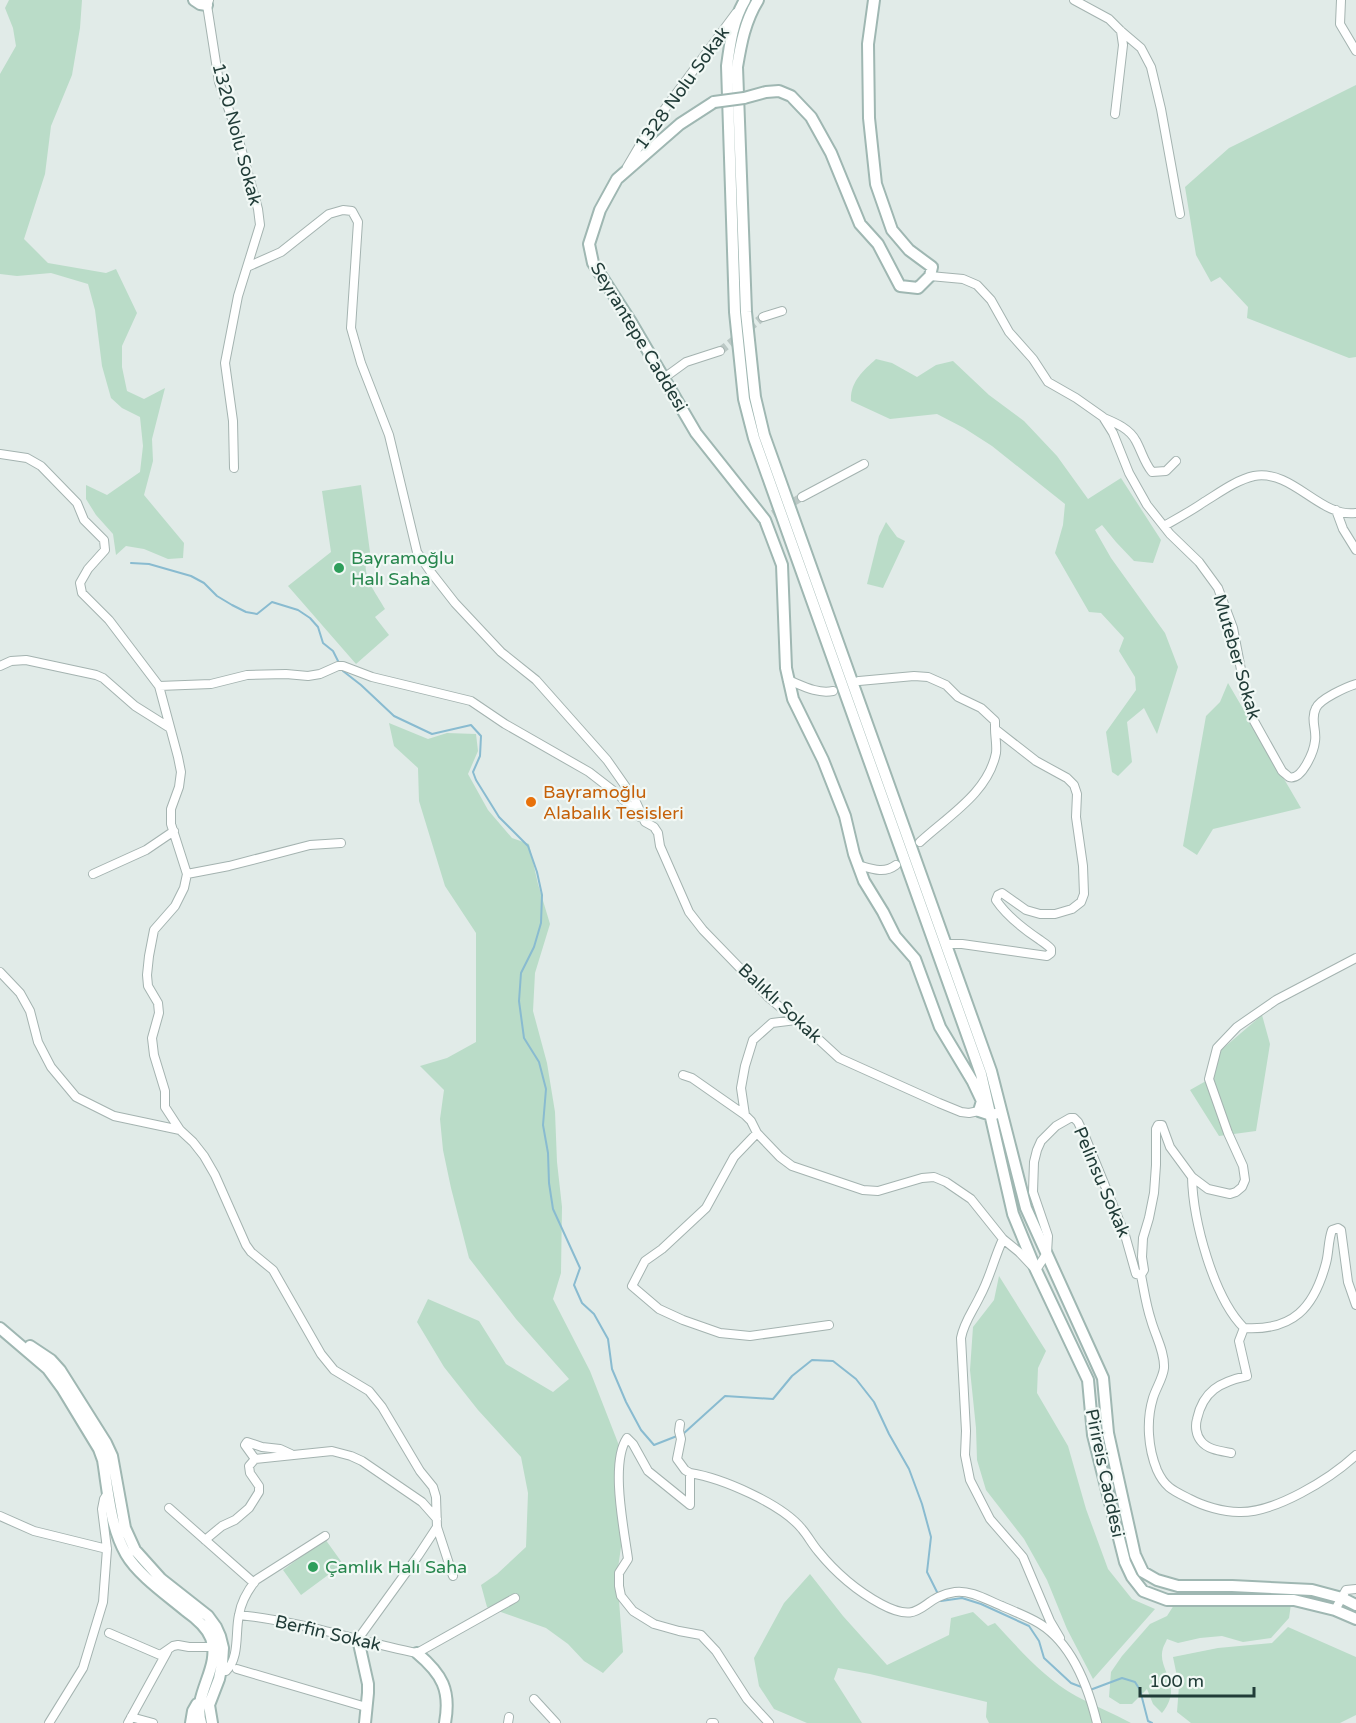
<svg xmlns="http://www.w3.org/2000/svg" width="1356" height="1723" viewBox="0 0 1356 1723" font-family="'Varela Round',sans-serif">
<rect width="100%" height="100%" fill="#e1ebe8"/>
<!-- green -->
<path fill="#badcc8" d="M9 0H82L80 28 72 75 51 126 45 174 24 239 48 263 106 273 116 269 137 313 122 346V367L127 391 144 399 165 388 152 439 153 461 144 495 184 543 183 558 168 559 144 549 126 546 116 555 113 534 96 515 86 499V485L107 495 140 472 143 446 140 417 122 408 111 398 102 366 95 310 88 284 51 273 17 276 0 274V74L16 46 13 28 5 8Z
M1356 85V357L1349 358 1247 318 1248 307 1220 277 1211 282 1196 255 1185 187 1229 148Z
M876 359 892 363 917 377 936 365 953 361 989 395 1024 421 1057 456 1088 499 1121 478 1161 540 1153 563 1134 561 1116 542 1102 525 1095 530 1111 558 1165 633 1178 667 1157 734 1144 708 1127 722 1132 762 1118 776 1112 772 1106 732 1136 690 1135 677 1119 651 1124 638 1101 613 1089 612 1055 553 1063 525 1065 504 992 446 964 428 937 414 890 419 851 401C850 382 863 371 876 359Z
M361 485 370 552C357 570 376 593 385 609L375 617 389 635 356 664 288 586 331 552 322 491Z
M886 522 897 537 905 541 883 588 867 584 879 536Z
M1228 683 1301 808 1213 829 1197 855 1183 846 1206 716 1220 702Z
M389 723 428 739 447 733 476 734 478 751 468 774 488 810 512 838 529 844 538 884 550 924 535 973 533 1011 547 1063 555 1112 557 1162 562 1207 561 1273 553 1299 590 1371 620 1448 624 1526 617 1575 623 1652 603 1673 584 1661 568 1644 546 1628 487 1607 481 1585 497 1574 526 1547 528 1493 521 1457 478 1410 444 1367 417 1322 428 1299 479 1321 506 1364 553 1392 569 1379 516 1319 469 1258 451 1188 443 1150 440 1119 444 1090 420 1066 447 1058 476 1042V933L445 886 419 801 418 768 394 746Z
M1262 1015 1270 1044 1256 1131 1219 1136 1190 1090 1213 1077 1220 1051Z
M999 1276 1046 1351 1038 1368 1037 1393 1068 1446 1086 1509 1108 1569 1132 1599 1155 1609 1093 1679 1067 1629 1047 1580 1024 1539 986 1490 977 1460 976 1428 970 1370 973 1327 994 1300Z
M325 1539 343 1564 301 1595 283 1570Z
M810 1574 843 1616 887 1665 949 1635 951 1618 973 1612 988 1626 995 1623C1020 1650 1044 1678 1076 1696 1094 1706 1113 1713 1131 1723H989L986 1717 987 1702 870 1674 838 1668 834 1679 862 1723H807L774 1709 759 1686 754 1658 784 1603Z
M1291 1604 1289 1618 1271 1638 1243 1642 1222 1636 1200 1638 1178 1643 1167 1639C1166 1642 1164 1645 1163 1648 1156 1670 1185 1684 1162 1713L1153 1704 1147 1689 1132 1704H1120L1109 1697 1111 1672 1122 1656 1150 1624 1167 1616 1174 1605Z
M1288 1627 1356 1657V1715L1340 1723H1191L1177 1712 1179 1686 1173 1657 1218 1648 1272 1643Z"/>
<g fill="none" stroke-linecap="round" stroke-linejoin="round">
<!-- stream -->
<path stroke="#89bbd0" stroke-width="2" d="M131 563 149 564 191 576 204 583 217 596 232 605 246 612 257 614 272 602 298 610 310 618 318 627 323 643 333 651 339 663
M341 668 343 671 361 685 394 716 432 734 471 725 481 736 480 756 473 772 476 780 499 817 528 846 537 872 542 895 541 923 534 947 521 973 519 1001 524 1038 539 1062 546 1089 543 1125 548 1153 549 1183 553 1209 580 1268 574 1285 582 1303 594 1314 608 1339 612 1369 626 1402 641 1430 654 1445 677 1436
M683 1434 725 1396 773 1399 792 1376 812 1360 833 1361 856 1379 874 1402 889 1434 909 1469 922 1504 931 1537 927 1572 938 1594
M940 1599 941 1601 962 1598 981 1604 1029 1626 1039 1641 1044 1658 1071 1683 1084 1688
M1090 1690 1122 1678 1135 1682 1140 1690 1148 1721 1152 1723"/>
<!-- street-tunnel -->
<path stroke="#bbc8c5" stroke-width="8" stroke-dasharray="8 4" stroke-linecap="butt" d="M720 351 763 317
M773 514 802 497"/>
<defs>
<path id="street" d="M209 0 207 5 219 82 236 130 258 209 260 225 247 267 281 252 329 214 343 210 352 211 358 222 351 328 361 363 389 435 417 552 430 571 455 603 501 652 536 680 607 760 635 800 645 822 654 827 658 833 660 846 689 912 703 930 769 998 814 1035 839 1058 939 1103 961 1112 969 1113 979 1111
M1074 0 1109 19 1121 31 1141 48 1151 67 1161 109 1180 214
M1341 0 1340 24 1356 51
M1115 114 1123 45 1121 31
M627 167 647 133 736 13
M930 276 963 279 977 285 991 300 1009 332 1033 359 1048 382 1076 398 1103 417 1113 433 1129 473 1147 505 1170 534 1199 562 1218 588 1233 628 1247 701 1254 721 1282 771C1283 772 1288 776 1289 777 1302 781 1314 751 1315 741 1317 730 1310 719 1316 708 1320 699 1346 687 1356 684
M763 317 782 311
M664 378 686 362 720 351
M1104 418C1116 423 1130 429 1136 441 1142 452 1144 462 1152 472L1166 471 1176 461
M0 454 27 458 41 466 77 503 84 520 104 540 105 550 88 569 80 583 82 593 109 620 159 686 178 757 181 772 179 787 171 809V824L187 874 184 888 175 906 154 930 149 956 147 975 148 986 158 1003 159 1013 152 1038 154 1055 165 1091V1107L180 1130 193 1142 204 1156 215 1175 246 1245 251 1252 273 1270 321 1354 334 1370 369 1391 382 1407 420 1471 433 1487 436 1497 437 1527 453 1576
M234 468 233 421 225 363 238 296 247 267
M802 497 864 464
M1336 510 1343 529 1356 550
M1164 526C1178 518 1191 511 1204 502 1219 493 1236 480 1254 476 1293 469 1320 518 1356 513
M0 666 11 661 26 660 96 675 103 678 135 706 170 728
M788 680C803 686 817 694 833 691
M859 681 914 676 928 677 946 685 958 697 981 708 995 721V729
M159 686 211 684 247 675 286 674 308 676 320 674 338 666H343L372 677 471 701 505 724 589 772 620 796 640 817
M920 842C948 816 988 793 996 753 997 745 995 737 995 729L1036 761 1067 778 1074 785 1077 794 1076 817 1083 866 1084 894 1081 902 1072 909 1055 914H1040L1026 910 1002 893 998 895 996 900C1006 915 1025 930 1040 940 1044 943 1048 945 1051 949V953L1047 956 962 944H946
M858 865C872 869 884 874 896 865
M93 874 146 850 174 831
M187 874 229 866 310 845 341 843
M0 972 20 993 30 1011 38 1042 51 1067 76 1097 114 1116 180 1130
M683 1075 692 1078 745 1115 751 1121 757 1133 780 1157 792 1166 863 1190 878 1191 922 1178 934 1177 946 1182 971 1199 1003 1239 1019 1252 1036 1270 1047 1253 1048 1236 1033 1192 1034 1162 1037 1150 1041 1141 1056 1126 1070 1118H1074L1078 1122 1086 1139 1125 1235 1136 1274 1141 1275
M745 1115 741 1088 745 1066 753 1040 772 1023 796 1020
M757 1133 734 1157 706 1208 662 1249 645 1261 632 1286 659 1309 683 1320 720 1333 750 1336 829 1325
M1192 1177C1193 1220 1213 1297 1244 1328 1293 1331 1314 1308 1326 1263 1329 1252 1328 1241 1332 1230L1338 1228 1341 1230 1348 1282 1356 1305
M1003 1239C994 1258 990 1278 980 1296 973 1311 964 1322 961 1338L966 1431 965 1455 970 1480 990 1519 1023 1557 1050 1621 1060 1638
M1141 1275 1144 1270 1142 1257 1143 1238 1149 1218 1154 1193 1156 1165V1129L1158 1125H1162L1170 1147 1192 1177 1208 1189 1230 1194 1236 1192 1242 1187 1245 1180 1243 1166 1228 1133 1209 1079 1217 1048 1237 1027 1276 1000 1356 958
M1141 1275C1144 1290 1146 1305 1151 1320 1155 1335 1165 1352 1164 1368 1163 1378 1156 1388 1153 1398 1146 1421 1148 1448 1157 1470 1165 1488 1174 1491 1190 1499 1203 1506 1223 1512 1239 1512 1275 1513 1330 1479 1356 1455
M680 1424 679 1431 681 1439 677 1459 685 1470 690 1473
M1231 1453C1221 1451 1208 1450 1201 1441 1196 1435 1195 1426 1197 1419 1203 1391 1220 1382 1247 1376L1239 1341 1244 1328
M255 1459 245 1445 247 1442 262 1447 280 1449 291 1454
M169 1508 254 1583
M0 1516 34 1531 107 1549
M205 1540 222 1526 235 1520 249 1508 259 1492V1486L250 1473 249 1466 255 1459 332 1451 351 1456 362 1461 422 1502 437 1519
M1335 1610 1346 1590 1356 1589
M239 1615C300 1621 357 1641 417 1653L515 1598
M109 1633 160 1655 173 1646 178 1645 189 1647H213
M358 1639 418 1556 437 1527
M237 1669 366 1707
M221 1671H226C240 1658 235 1632 239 1615 241 1602 248 1590 256 1580L325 1536
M534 1699 556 1723
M131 1717 153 1723
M49 1723 83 1668 103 1602 107 1549 102 1509 104 1499 108 1493
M128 1723 167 1652
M508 1723 509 1717
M711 1723H714
M769 1723 747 1699 716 1651 701 1635 679 1631 654 1624 633 1611 621 1596 619 1586V1573L628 1559C624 1529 610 1463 627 1438L633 1444 648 1471 690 1505V1473C722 1478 782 1504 802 1529 808 1536 812 1544 818 1551 835 1572 857 1591 881 1604 924 1627 919 1597 955 1592 971 1590 987 1600 1002 1606 1013 1611 1024 1615 1035 1621 1071 1640 1088 1686 1097 1723"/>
<path id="secondary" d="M194 0 200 4 207 5
M745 0C733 20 730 43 727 66L735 312 744 399 754 438 981 1074 1013 1214 1036 1270 1088 1380 1093 1435 1125 1562 1132 1577 1143 1591 1167 1600H1294L1335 1610 1356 1619
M758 0C745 21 741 43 737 67L746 312 755 397 764 435 991 1071 1026 1208 1103 1378 1108 1433 1135 1555 1143 1572 1157 1580 1178 1586H1232L1312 1590 1342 1598 1356 1605
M744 98 766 92 779 91 791 96 811 117 831 153 860 224 878 244 900 286 918 288 930 276 932 267 909 250 892 230 876 184 869 118 868 44 874 0
M714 102 680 124 617 179 600 210 589 244 593 263 631 322 696 433 765 520 782 565 786 668 793 699 823 760 845 816 854 854 864 881 883 912 895 936 915 959 940 1027 973 1082 982 1101 979 1111 991 1115 995 1114
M0 1328 48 1369 62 1388 99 1449 103 1460C108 1491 110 1526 126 1554 138 1575 167 1595 186 1611 196 1618 206 1626 211 1638 222 1667 192 1694 201 1723
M30 1346 51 1360 60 1370 106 1443 112 1456 125 1528 135 1550 161 1579 208 1616 216 1627 220 1636 223 1648 222 1664 219 1679 209 1705 212 1723
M358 1639 368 1684V1693L365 1723
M417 1653C442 1674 451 1690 445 1723
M191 1723 193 1711 197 1704"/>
</defs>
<!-- street casing -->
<use href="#street" stroke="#a4b3b0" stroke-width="10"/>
<!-- secondary casing -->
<use href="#secondary" stroke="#9fb7b2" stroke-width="14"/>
<!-- street -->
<use href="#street" stroke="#fff" stroke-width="8"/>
<!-- secondary -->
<use href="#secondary" stroke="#fff" stroke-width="10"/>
<defs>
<path id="secondary-bridge" d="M714 102 744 98"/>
</defs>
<!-- secondary-bridge casing -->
<use href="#secondary-bridge" stroke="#9fb7b2" stroke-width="14" stroke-linecap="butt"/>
<!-- secondary-bridge -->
<use href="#secondary-bridge" stroke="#fff" stroke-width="10"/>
</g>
<!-- markers -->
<g fill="#2e9e5b" stroke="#f1f8f5" stroke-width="2">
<circle cx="339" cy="568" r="6"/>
<circle cx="313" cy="1567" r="6"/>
</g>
<circle fill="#e8710a" stroke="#f1f8f5" stroke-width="2" cx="531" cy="802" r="6"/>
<g text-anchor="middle" stroke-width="4.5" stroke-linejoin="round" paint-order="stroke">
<!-- street labels -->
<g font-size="18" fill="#213c38" stroke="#f1f8f5">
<text transform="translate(682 88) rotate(-54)" y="6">1328 Nolu Sokak</text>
<text transform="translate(237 134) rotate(75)" y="6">1320 Nolu Sokak</text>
<text transform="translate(639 337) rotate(59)" y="6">Seyrantepe Caddesi</text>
<text transform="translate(1237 657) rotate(74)" y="6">Muteber Sokak</text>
<text transform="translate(780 1003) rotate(43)" y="6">Balıklı Sokak</text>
<text transform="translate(1102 1182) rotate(67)" y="6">Pelinsu Sokak</text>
<text transform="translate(1105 1473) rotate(78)" y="6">Pirireis Caddesi</text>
<text transform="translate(328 1633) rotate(13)" y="6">Berfin Sokak</text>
</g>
<!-- leisure labels -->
<g font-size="18" fill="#27864d" stroke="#f1f8f5" text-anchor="start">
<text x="351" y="564">Bayramoğlu<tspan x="351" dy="21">Halı Saha</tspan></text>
<text x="325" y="1573">Çamlık Halı Saha</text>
</g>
<!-- food labels -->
<g font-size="18" fill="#c56008" stroke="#f1f8f5" text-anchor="start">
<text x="543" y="798">Bayramoğlu<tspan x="543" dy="21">Alabalık Tesisleri</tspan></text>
</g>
</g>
<!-- scale -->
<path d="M1140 1687v9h114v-9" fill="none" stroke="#213c38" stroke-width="3"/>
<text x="1149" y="1687" font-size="18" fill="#213c38" stroke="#f1f8f5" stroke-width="4.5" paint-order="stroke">100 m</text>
</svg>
